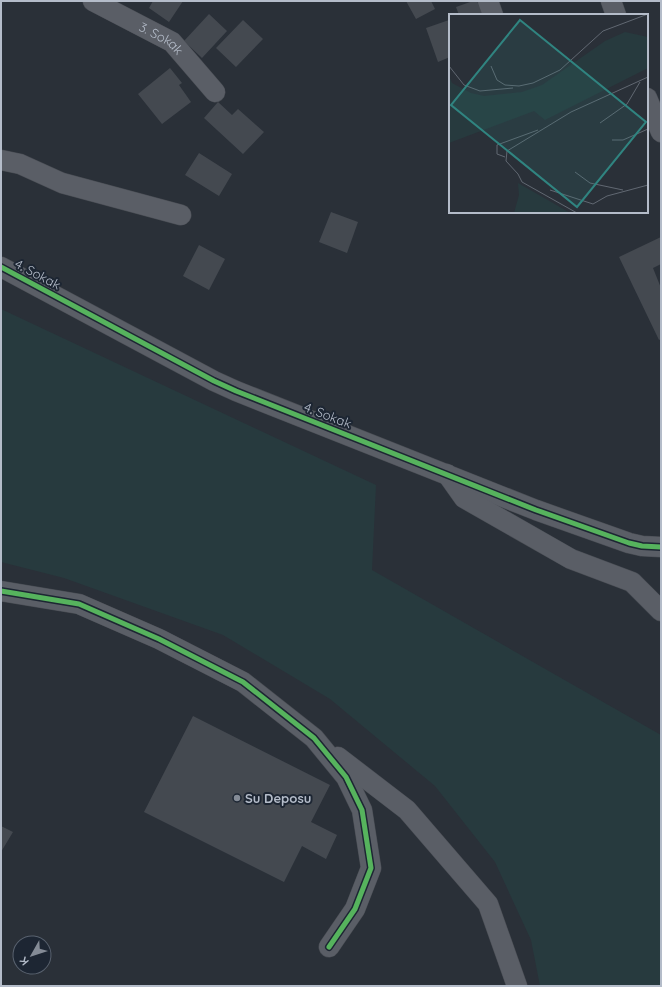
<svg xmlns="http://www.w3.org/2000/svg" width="662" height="987" viewBox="0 0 662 987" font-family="Quicksand,sans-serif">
<rect width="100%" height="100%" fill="#2a3038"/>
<!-- green -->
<path fill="#273a3e" d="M1 309 376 485 372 570 661 735V986H540L531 940 495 862 435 786 330 699 223 635 64 578 1 562Z"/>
<!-- building -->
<path fill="#444950" d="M153 1H183L169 22 149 8Z
M406 1H431L435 9 416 19Z
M473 1H477L483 15H459L456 7Z
M209 14 227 31 202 58 184 41Z
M243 20 263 39 236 67 216 48Z
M449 20 450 24V57L438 62 426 28Z
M170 68 182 83 179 85 191 102 162 124 138 94Z
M218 102 232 115 238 109 264 132 243 154 204 118Z
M199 153 232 174 219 196 185 175Z
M331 212 358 222 347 253 319 242Z
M661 237V264L653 268 661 288V339L659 340 619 257Z
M199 245 225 259 209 290 183 276Z
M193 716 330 785 311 822 337 835 326 859 302 846 284 882 144 812Z
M1 826 13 832 1 852Z"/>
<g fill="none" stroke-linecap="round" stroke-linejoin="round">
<defs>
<g id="minor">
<path id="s1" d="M93 1 172 42 215 92"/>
<path d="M488 1 493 15"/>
<path d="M611 1 616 15"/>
<path d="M647 98 661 132"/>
<path d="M1 160 20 164 62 183 181 215"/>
<path d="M1 267 214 381 236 391 536 510 629 543 642 546 661 547"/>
<path d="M447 474 464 498 571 559 632 582 661 611"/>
<path d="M1 591 79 604 159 639 243 682 314 738 346 777 362 810 371 868 355 909 329 947"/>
<path d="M338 757 407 810 488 904 517 986"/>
</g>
</defs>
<!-- minor casing -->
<use href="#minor" stroke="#484c53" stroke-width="21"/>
<!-- minor -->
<use href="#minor" stroke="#5a5e66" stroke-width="20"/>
<defs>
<path id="cycleway" d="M1 267 214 381 236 391 536 510 629 543 642 546 661 547
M1 591 79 604 159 639 243 682 314 738 346 777 362 810 371 868 355 909 329 947"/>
</defs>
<!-- cycleway casing -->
<use href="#cycleway" stroke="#1d2633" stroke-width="8"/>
<!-- cycleway -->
<use href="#cycleway" stroke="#56b35d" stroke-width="5"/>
</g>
<!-- markers -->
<circle fill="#848b96" stroke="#1d2633" stroke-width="1.5" cx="237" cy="798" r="4"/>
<g text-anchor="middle" stroke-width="4" stroke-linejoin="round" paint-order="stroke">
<!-- street labels -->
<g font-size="13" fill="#b4bcc9" stroke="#1d2633">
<text dy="5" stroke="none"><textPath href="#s1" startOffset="78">3. Sokak</textPath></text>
<text transform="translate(38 274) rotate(28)" y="5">4. Sokak</text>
<text transform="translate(328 415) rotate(21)" y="5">4. Sokak</text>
</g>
<!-- poi labels -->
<g font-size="13" font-weight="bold" fill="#b4bcc9" stroke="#1d2633" text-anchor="start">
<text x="245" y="803">Su Deposu</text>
</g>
</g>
<!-- overview -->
<g transform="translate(449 14)">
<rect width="199" height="199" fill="#2a3038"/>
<path d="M176 18 199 23V54L96 106 85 97 0 129V62L3 69 22 79 35 82 73 78 93 71 156 27ZM69 169 104 189 121 199H65L70 181Z" fill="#273a3e"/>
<path fill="none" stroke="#616872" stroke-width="1" d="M0 52 15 71 31 77 64 74M42 52 48 66 56 71 70 72 84 69 111 56 154 17 199 0M151 109 178 90 191 68M163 126H174L199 115M56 143 48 140V131L89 116M126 158 141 169 174 176M101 176 144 190 158 182 199 171M128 199 73 168 69 160 57 147 58 137 122 98 199 63"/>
<path fill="#308480" fill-opacity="0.15" stroke="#308480" stroke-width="2" d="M71 6 197 108 128 193 2 91Z"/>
<rect width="199" height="199" fill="none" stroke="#b4bcc9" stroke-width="2"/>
</g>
<!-- border -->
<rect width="662" height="987" fill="none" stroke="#b4bcc9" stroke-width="4"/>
<!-- north arrow -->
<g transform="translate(32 955) rotate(231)"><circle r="19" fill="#1d2633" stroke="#59626f"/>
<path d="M0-3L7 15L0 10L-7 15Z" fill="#848b96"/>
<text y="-6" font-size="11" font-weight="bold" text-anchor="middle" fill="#b4bcc9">K</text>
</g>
</svg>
